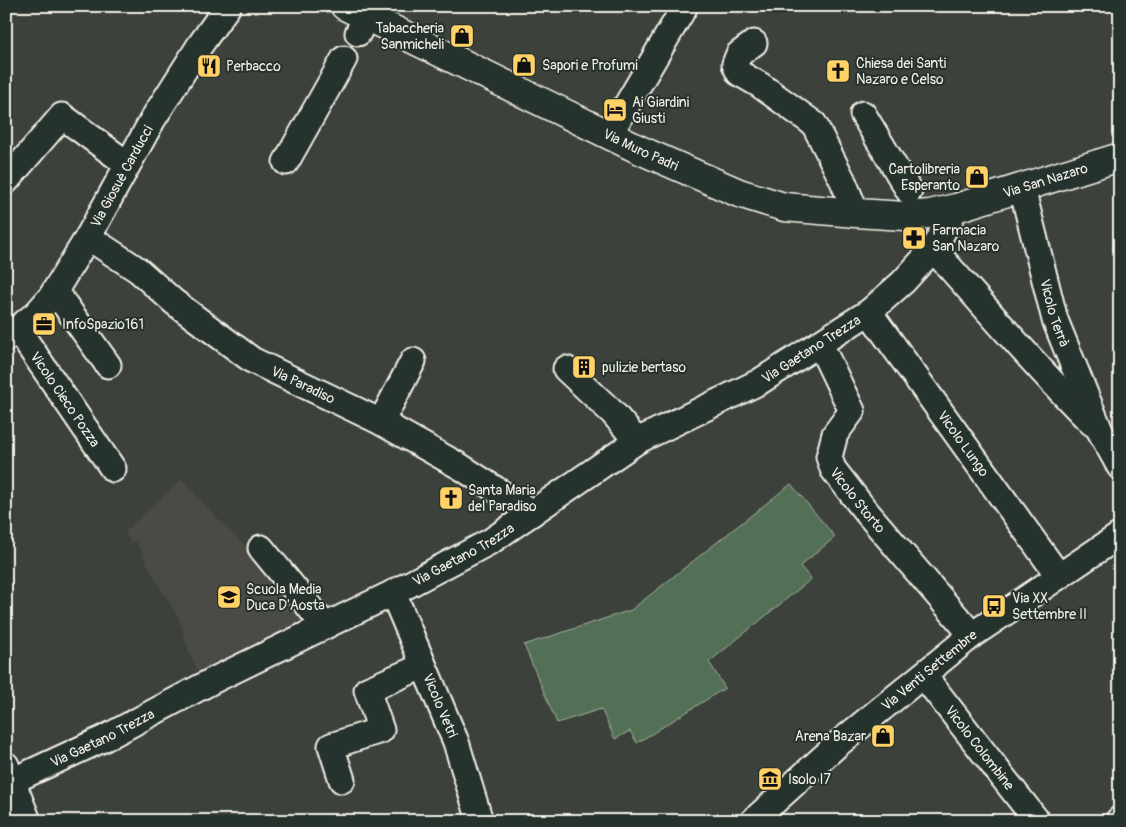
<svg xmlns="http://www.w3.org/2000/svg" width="1126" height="827" viewBox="0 0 1126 827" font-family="Pangolin,sans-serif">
<rect width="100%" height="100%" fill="#3c423b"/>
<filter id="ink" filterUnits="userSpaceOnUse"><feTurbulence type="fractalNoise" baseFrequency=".02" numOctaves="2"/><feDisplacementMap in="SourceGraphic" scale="10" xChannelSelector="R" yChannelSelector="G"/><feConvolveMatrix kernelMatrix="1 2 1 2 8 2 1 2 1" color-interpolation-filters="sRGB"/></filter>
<g filter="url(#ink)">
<!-- built -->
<path fill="#4c4c45" d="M182 480 220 521 263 564 312 623 200 676 187 646 179 618 154 577 136 541 131 543 125 531Z"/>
<!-- garden -->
<path fill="#536f56" stroke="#a4b09f" d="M791 484 835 537 800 566 811 579 709 662 725 688 637 743 630 731 615 739 601 709 557 723 524 645 631 610Z"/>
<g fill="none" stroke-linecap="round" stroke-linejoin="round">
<defs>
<g id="minor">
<path d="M358 33 366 17"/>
<path d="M754 43 739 54 735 64 739 73 760 85 814 124 843 181 856 213"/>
<path d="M863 114 909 191"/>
<path d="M609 135 685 6"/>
<path d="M286 162 344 59"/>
<path d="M6 181 62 116 127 164"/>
<path id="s1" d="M1022 188 1055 320 1100 431 1120 467"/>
<path id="s2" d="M88 237 138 270 174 302 252 360 381 422 461 467 532 513"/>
<path d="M933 249C986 307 1036 368 1092 423"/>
<path d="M55 291 108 365"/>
<path id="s3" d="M869 312 1058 575"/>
<path id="s4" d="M18 330 113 469"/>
<path id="s5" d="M6 338 37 313 51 297 88 237 153 119 200 45 228 6"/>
<path id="s6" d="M820 344 852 411 835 434 829 457 833 469 864 509 972 635"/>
<path d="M566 369 613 413 637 441"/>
<path d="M381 422 413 361"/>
<path d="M261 548 325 626"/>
<path id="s7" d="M393 593 456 742 480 821"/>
<path id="s8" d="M924 676 1037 821"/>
<path d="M6 765 28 821"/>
<path d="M342 780 331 746 381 730 367 690 423 666"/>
<path id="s9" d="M12 781 105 738 214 680 393 593 491 541 637 441 759 382 869 312 903 282 933 249 956 208"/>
<path id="s10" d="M753 821 838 744 972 635 1120 535"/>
<path d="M1118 821 1120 819"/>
</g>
<g id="major">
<path id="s11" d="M345 6 640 150 739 193 784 207 856 213 905 216 930 214 956 208 1120 157"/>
</g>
</defs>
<!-- minor casing -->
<use href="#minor" stroke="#f4f1e8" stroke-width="29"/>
<!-- major casing -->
<use href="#major" stroke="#f4f1e8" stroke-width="31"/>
<!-- minor -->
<use href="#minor" stroke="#26332d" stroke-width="25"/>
<!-- major -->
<use href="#major" stroke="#26332d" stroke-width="28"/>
</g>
</g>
<!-- icons -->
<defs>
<symbol id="shop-square" viewBox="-11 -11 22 22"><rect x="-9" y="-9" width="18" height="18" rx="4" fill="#ffd166" stroke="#26332d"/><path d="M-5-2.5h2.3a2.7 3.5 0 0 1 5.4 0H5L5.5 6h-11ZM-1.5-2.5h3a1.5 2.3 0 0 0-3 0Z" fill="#111"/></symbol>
<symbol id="restaurant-square" viewBox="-11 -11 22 22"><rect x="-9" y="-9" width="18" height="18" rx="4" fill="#ffd166" stroke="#26332d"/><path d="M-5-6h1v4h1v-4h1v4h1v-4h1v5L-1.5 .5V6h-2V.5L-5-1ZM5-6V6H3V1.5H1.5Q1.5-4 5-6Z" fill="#111"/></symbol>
<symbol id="church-square" viewBox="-11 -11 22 22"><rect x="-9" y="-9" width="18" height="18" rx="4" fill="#ffd166" stroke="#26332d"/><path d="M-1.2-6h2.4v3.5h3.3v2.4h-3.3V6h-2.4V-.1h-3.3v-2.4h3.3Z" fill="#111"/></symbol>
<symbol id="hotel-square" viewBox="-11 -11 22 22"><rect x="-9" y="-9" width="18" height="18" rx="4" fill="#ffd166" stroke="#26332d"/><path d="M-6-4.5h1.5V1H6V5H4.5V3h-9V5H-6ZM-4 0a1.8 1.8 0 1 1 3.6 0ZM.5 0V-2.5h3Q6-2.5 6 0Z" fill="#111"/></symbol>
<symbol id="pharmacy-square" viewBox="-11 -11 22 22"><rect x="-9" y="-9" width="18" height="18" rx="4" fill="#ffd166" stroke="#26332d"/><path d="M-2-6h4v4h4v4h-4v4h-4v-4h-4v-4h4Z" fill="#111"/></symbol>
<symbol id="office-square" viewBox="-11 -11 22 22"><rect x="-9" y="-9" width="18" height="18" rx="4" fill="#ffd166" stroke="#26332d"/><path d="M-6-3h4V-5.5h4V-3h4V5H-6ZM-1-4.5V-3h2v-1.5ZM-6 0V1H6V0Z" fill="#111"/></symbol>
<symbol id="building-square" viewBox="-11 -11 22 22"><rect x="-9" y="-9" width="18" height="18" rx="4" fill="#ffd166" stroke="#26332d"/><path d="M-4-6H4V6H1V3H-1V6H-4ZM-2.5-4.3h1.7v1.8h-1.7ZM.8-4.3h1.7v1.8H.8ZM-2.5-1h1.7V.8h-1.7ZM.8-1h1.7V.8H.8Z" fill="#111"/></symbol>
<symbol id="school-square" viewBox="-11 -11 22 22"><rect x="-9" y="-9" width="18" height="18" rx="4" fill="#ffd166" stroke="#26332d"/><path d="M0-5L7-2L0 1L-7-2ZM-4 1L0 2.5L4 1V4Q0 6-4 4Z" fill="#111"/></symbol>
<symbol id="bus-square" viewBox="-11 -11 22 22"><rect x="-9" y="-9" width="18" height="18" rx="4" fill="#ffd166" stroke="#26332d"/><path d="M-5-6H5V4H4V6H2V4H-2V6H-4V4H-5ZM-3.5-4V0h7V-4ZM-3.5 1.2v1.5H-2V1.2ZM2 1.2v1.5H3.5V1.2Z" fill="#111"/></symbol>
<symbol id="museum-square" viewBox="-11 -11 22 22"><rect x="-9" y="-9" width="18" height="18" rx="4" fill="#ffd166" stroke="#26332d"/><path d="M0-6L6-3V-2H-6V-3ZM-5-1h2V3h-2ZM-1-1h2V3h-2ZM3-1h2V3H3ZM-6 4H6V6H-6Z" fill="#111"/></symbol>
</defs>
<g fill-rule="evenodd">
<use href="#shop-square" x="448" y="22" width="28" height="28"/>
<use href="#shop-square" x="510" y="51" width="28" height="28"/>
<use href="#restaurant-square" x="195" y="52" width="28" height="28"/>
<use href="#church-square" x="824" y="57" width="28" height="28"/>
<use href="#hotel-square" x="601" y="96" width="28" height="28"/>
<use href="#shop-square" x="963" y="163" width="28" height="28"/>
<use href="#pharmacy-square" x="900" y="224" width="28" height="28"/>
<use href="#office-square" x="30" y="310" width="28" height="28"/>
<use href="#building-square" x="570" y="353" width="28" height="28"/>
<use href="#church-square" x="437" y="484" width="28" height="28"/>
<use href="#school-square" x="215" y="583" width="28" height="28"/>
<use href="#bus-square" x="980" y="592" width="28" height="28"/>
<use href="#shop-square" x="869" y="722" width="28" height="28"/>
<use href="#museum-square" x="756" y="765" width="28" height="28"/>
</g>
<g text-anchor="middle" stroke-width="4" stroke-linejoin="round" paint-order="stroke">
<!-- poi labels -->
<g font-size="14" fill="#f4f1e8" stroke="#26332d" text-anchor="start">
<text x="444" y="33" text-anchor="end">Tabaccheria<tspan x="444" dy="16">Sanmicheli</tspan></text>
<text x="856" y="68">Chiesa dei Santi<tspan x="856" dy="16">Nazaro e Celso</tspan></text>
<text x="542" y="70">Sapori e Profumi</text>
<text x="226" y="71">Perbacco</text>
<text x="632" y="107">Ai Giardini<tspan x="632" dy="16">Giusti</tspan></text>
<text x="960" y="174" text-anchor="end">Cartolibreria<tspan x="960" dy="16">Esperanto</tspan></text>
<text x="932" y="235">Farmacia<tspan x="932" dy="16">San Nazaro</tspan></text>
<text x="62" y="329">InfoSpazio161</text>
<text x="602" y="372">pulizie bertaso</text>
<text x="468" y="495">Santa Maria<tspan x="468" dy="16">del Paradiso</tspan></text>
<text x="246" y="594">Scuola Media<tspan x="246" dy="16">Duca D'Aosta</tspan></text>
<text x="1012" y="603">Via XX<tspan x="1012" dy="16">Settembre II</tspan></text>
<text x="866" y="741" text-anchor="end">Arena Bazar</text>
<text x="788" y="784">Isolo I7</text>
</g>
<!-- street labels -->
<g font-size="14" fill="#f4f1e8" stroke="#26332d">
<text dy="5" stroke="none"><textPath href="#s11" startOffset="329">Via Muro Padri</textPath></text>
<text dy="5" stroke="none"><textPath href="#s5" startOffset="201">Via Giosuè Carducci</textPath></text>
<text dy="5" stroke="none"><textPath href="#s11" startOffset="750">Via San Nazaro</textPath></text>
<text dy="5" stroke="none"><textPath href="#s1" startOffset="129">Vicolo Terrà</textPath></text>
<text dy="5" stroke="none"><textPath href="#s9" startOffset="910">Via Gaetano Trezza</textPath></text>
<text dy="5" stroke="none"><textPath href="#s2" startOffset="262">Via Paradiso</textPath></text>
<text dy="5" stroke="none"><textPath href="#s4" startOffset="84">Vicolo Cieco Pozza</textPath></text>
<text dy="5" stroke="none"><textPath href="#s3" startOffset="162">Vicolo Lungo</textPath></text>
<text dy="5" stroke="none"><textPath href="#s6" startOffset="179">Vicolo Storto</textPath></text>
<text dy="5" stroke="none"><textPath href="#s9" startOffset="505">Via Gaetano Trezza</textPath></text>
<text dy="5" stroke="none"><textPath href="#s10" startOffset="232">Via Venti Settembre</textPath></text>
<text dy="5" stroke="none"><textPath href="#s7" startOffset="122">Vicolo Vetri</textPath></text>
<text dy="5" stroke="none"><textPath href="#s9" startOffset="100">Via Gaetano Trezza</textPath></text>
<text dy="5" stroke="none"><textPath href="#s8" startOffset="91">Vicolo Colombine</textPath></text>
</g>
</g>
<!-- margin -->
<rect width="1126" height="827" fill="none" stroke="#26332d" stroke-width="25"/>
<rect x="12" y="12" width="1101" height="802" fill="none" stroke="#f4f1e8" stroke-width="2" filter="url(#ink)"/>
</svg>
